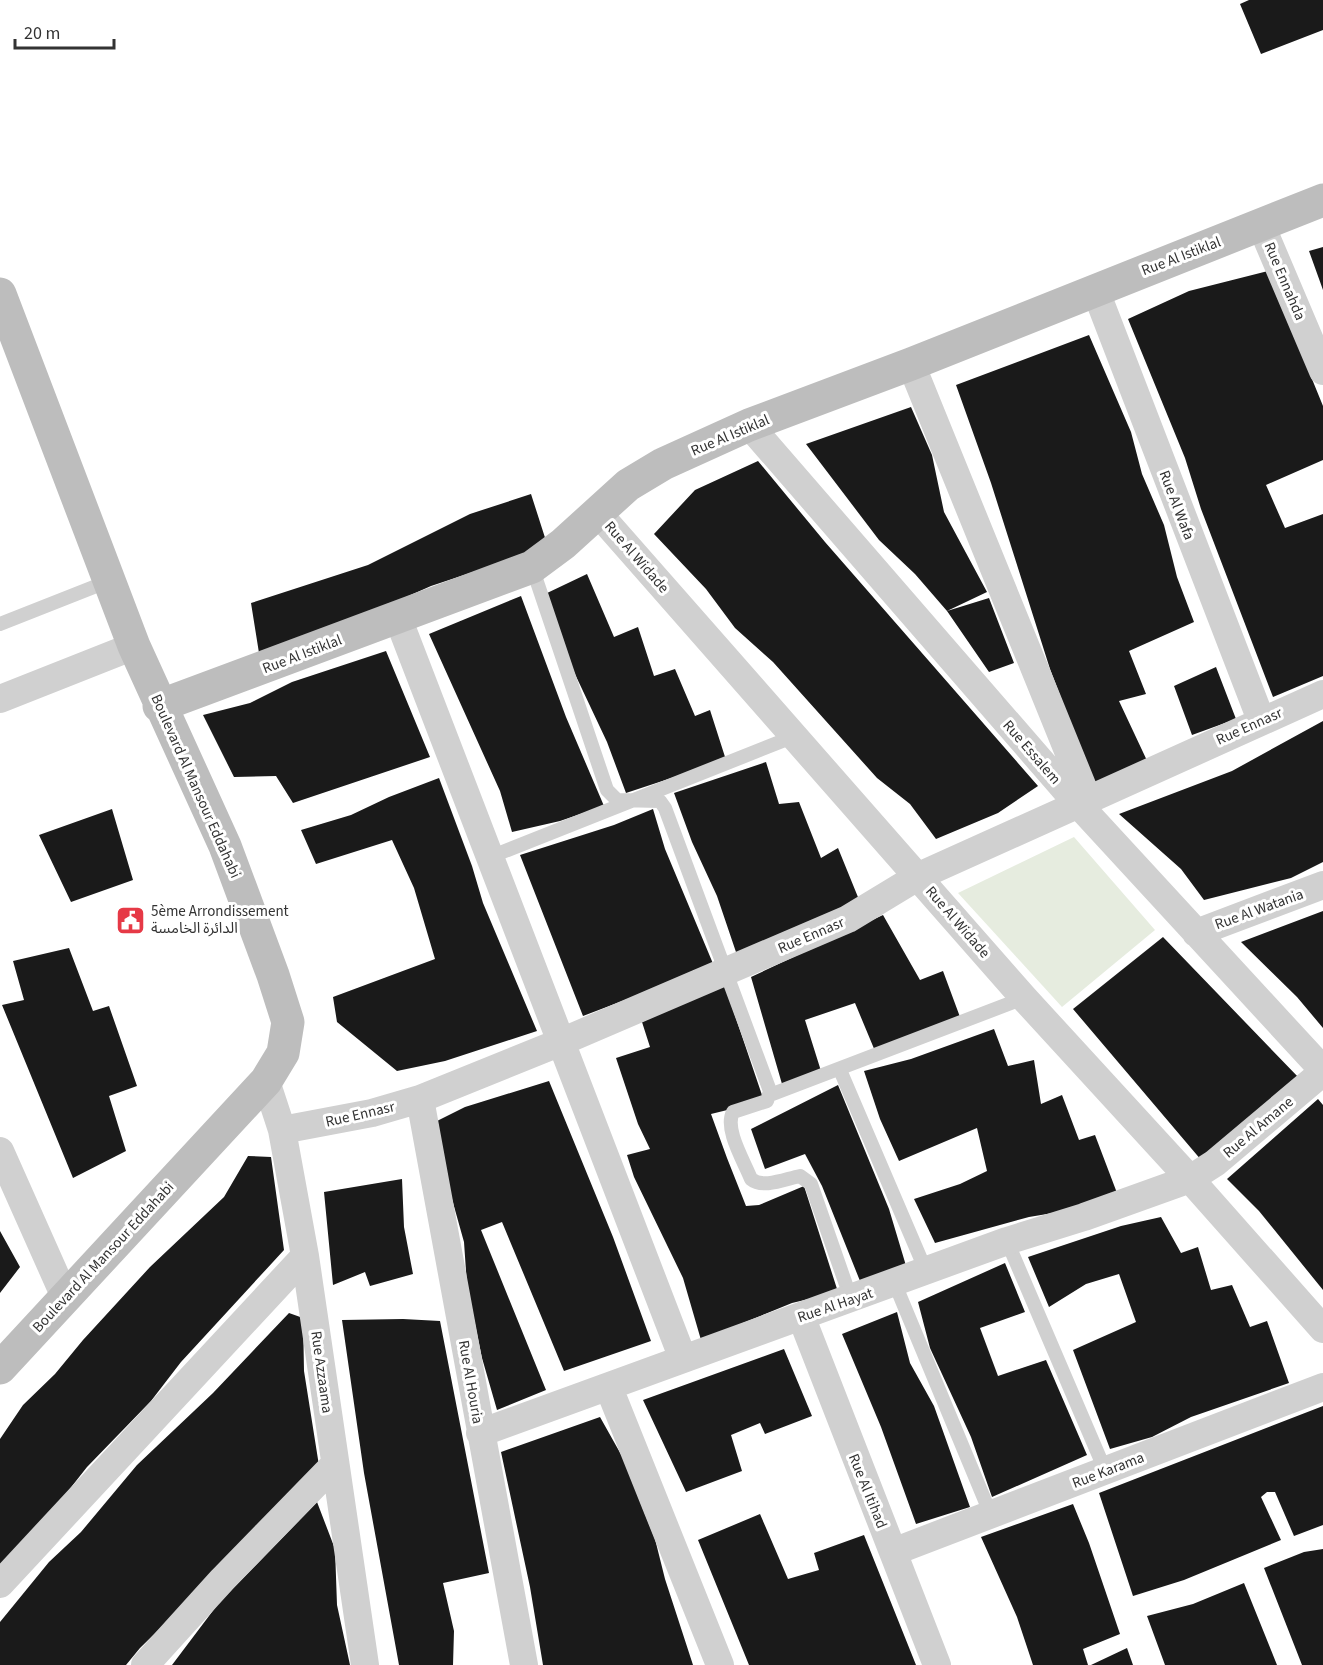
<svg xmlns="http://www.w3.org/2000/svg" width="1323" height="1665" viewBox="0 0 1323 1665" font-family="'Source Sans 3','Noto Sans Arabic',sans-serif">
<rect width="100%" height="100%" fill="#fff"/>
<!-- green -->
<path fill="#e6ecdf" d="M1074 837 1155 930 1062 1007 958 893Z"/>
<!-- building -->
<path fill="#1a1a1a" d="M1249 0H1323V30L1261 54 1240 4Z
M1323 247V290L1309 251Z
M1268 271 1323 406V460L1266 485 1285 528 1323 514V676L1273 697 1201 509 1185 458 1128 319 1189 291Z
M1089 335 1131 432 1142 474 1164 525 1177 577 1194 622 1129 651 1146 694 1119 701 1150 767 1096 790 1050 669 991 483 956 385Z
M911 407 932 455 944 512 987 592 947 611 989 598 1014 663 989 672 947 611 915 574 879 540 806 444Z
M758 461 825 542 1038 786 998 813 936 839 910 804 877 778 773 662 735 628 706 589 654 534 695 490Z
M531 494 548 547 431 586 379 609 259 653 251 603 368 565 470 514Z
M587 574 614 637 638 627 654 676 675 669 695 716 710 710 726 760 626 793 607 742 566 655 545 594Z
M521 596 566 717 604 806 560 821 512 832 500 791 429 634Z
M386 651 430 757 293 803 276 776 234 777 203 715 250 703 292 682Z
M1216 667 1236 719 1192 735 1174 686Z
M1323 721V862L1291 878 1204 900 1181 869 1119 814 1232 771Z
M766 762 779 804 799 802 821 858 838 848 862 907 738 958 717 896 692 842 674 793Z
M439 778 472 866 483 903 537 1031 445 1061 397 1071 337 1022 333 997 435 959 414 888 392 840 316 864 301 830 351 815 389 797Z
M112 809 133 880 71 902 39 835Z
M653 809 665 849 714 966 583 1016 520 855 614 825Z
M1323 911V1028L1297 997 1241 942Z
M883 915 920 980 943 971 960 1017 875 1051 855 1003 805 1020 821 1071 782 1084 751 977Z
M1163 937 1300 1079 1202 1161 1073 1009Z
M69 948 93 1011 109 1006 137 1086 109 1096 126 1151 73 1178 2 1005 24 1000 13 961Z
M724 983 764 1101 711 1114 727 1158 746 1206 759 1205 804 1186 838 1292 792 1303 701 1340 683 1278 634 1177 627 1155 650 1149 638 1124 616 1058 650 1047 642 1022Z
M994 1029 1008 1066 1034 1060 1041 1104 1062 1095 1079 1140 1095 1135 1117 1193 1071 1210 1029 1217 935 1243 914 1199 960 1184 987 1171 977 1128 899 1161 880 1119 864 1071 911 1059Z
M549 1081 613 1237 651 1341 564 1371 502 1222 481 1230 546 1390 497 1410 482 1358 467 1285 464 1242 431 1124 465 1107Z
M838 1085 889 1209 907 1269 862 1286 822 1186 805 1154 765 1169 751 1129Z
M1318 1099 1323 1105V1290L1259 1211 1227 1179Z
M248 1156 271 1157 284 1250 181 1362 151 1401 87 1467 54 1509 0 1569V1439L23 1405 55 1374 83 1340 150 1267 224 1197Z
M402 1179 404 1227 413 1274 370 1286 365 1272 333 1285 324 1192Z
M1161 1217 1181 1253 1198 1247 1211 1290 1232 1285 1250 1327 1267 1321 1289 1383 1191 1417 1152 1437 1110 1449 1073 1350 1136 1322 1119 1274 1086 1284 1049 1307 1028 1257 1121 1226Z
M0 1231 20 1267 0 1293Z
M1005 1263 1025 1312 980 1328 998 1376 1046 1360 1087 1455 992 1497 971 1437 930 1348 918 1302Z
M897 1312 910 1363 934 1406 970 1507 916 1524 881 1427 842 1334Z
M289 1313 303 1318 304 1371 320 1472 140 1648 126 1665H0V1622L49 1562 81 1532 137 1465 213 1393Z
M403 1319 440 1321 489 1573 443 1583 454 1631 453 1665H399L364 1473 342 1320Z
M784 1349 812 1416 765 1434 760 1423 731 1435 742 1471 686 1492 643 1400Z
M1323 1406V1525L1294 1536 1275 1492H1267L1261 1497 1281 1540 1184 1580 1133 1596 1099 1493Z
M600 1417 623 1458 655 1539 665 1579 693 1665H543L530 1587 501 1452Z
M317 1502 335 1549 337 1605 350 1665H172L218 1604Z
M1073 1504 1089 1543 1120 1634 1083 1649 1088 1665H1033L1017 1617 981 1537Z
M760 1514 788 1579 819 1570 814 1553 864 1535 916 1665H749L698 1540Z
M1323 1549V1665H1302L1264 1568 1304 1552Z
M1244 1583 1277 1665H1165L1147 1616 1193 1604Z
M1127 1648 1133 1665H1091Z"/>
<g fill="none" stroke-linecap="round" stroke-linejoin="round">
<!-- lane -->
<path stroke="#d0d0d0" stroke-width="14" d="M532 567 607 790 617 800 660 801 665 808 770 1091 767 1101 733 1112C724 1129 744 1161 751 1179 763 1189 785 1179 800 1176L811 1184 851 1299
M0 624 109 581
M490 857 795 736
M840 1070 926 1271
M770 1095 1024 998
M1007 1241 1105 1470
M895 1284 991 1515"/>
<!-- street -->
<path stroke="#d0d0d0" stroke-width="28" d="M1261 225 1323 371
M1095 289 1261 720
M911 364 1088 800
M749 425 1077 803 1323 1070
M597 512 1024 998 1190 1179 1323 1329
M398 618 683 1359
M0 699 134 646
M1196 933 1323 885
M266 1081 282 1130 305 1256 365 1665
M420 1099 524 1665
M282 1130 372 1113 420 1099 561 1042 848 919 919 876 1323 694
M0 1151 65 1297
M801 1316 937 1665
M609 1388 720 1665
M480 1433 1007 1241 1084 1217 1190 1179 1215 1163 1323 1072
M893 1552 1323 1387
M0 1584 305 1256
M145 1665 222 1580 335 1464"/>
<!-- secondary -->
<path stroke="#bdbdbd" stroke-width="33" d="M0 294 134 646 225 846 273 975 288 1022 283 1053 266 1081 0 1368
M159 706 532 567 563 544 628 485 663 464 749 425 911 364 1323 200"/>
</g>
<!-- icons -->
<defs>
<symbol id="civic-square" viewBox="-11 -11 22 22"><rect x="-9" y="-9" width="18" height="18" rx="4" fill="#e63946" stroke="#fff"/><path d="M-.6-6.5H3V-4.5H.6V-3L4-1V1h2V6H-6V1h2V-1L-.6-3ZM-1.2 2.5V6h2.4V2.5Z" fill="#fff"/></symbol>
</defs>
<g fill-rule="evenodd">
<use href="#civic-square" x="114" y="904" width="33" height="33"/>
</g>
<g text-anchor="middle" stroke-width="6" stroke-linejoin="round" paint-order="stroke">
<!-- street labels -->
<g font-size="15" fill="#333" stroke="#fff">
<text transform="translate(1181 256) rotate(-21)" y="5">Rue Al Istiklal</text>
<text transform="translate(1285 281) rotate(67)" y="5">Rue Ennahda</text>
<text transform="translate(730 435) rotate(-23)" y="5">Rue Al Istiklal</text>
<text transform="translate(1177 505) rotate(69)" y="5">Rue Al Wafa</text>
<text transform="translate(637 557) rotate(49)" y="5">Rue Al Widade</text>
<text transform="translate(302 654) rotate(-21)" y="5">Rue Al Istiklal</text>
<text transform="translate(1249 726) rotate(-24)" y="5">Rue Ennasr</text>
<text transform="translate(1032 752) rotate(49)" y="5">Rue Essalem</text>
<text transform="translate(196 786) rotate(66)" y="5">Boulevard Al Mansour Eddahabi</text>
<text transform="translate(1259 909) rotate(-20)" y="5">Rue Al Watania</text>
<text transform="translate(958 922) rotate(49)" y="5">Rue Al Widade</text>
<text transform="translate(811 935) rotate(-23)" y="5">Rue Ennasr</text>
<text transform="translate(360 1114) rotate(-13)" y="5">Rue Ennasr</text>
<text transform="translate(1258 1127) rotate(-40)" y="5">Rue Al Amane</text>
<text transform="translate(103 1257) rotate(-47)" y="5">Boulevard Al Mansour Eddahabi</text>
<text transform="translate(835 1305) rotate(-19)" y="5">Rue Al Hayat</text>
<text transform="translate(322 1372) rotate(82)" y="5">Rue Azzaama</text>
<text transform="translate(471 1382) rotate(80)" y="5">Rue Al Houria</text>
<text transform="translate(1108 1470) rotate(-21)" y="5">Rue Karama</text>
<text transform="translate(868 1491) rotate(68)" y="5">Rue Al Itihad</text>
</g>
<!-- poi labels -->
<g font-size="15" fill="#333" stroke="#fff" text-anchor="start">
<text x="151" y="916">5ème Arrondissement<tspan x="151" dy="17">الدائرة الخامسة</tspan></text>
</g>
</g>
<!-- scale -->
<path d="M15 39v9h99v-9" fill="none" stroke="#333333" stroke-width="3"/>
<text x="24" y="39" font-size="18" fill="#333333" stroke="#ffffff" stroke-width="4.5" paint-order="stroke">20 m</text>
</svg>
